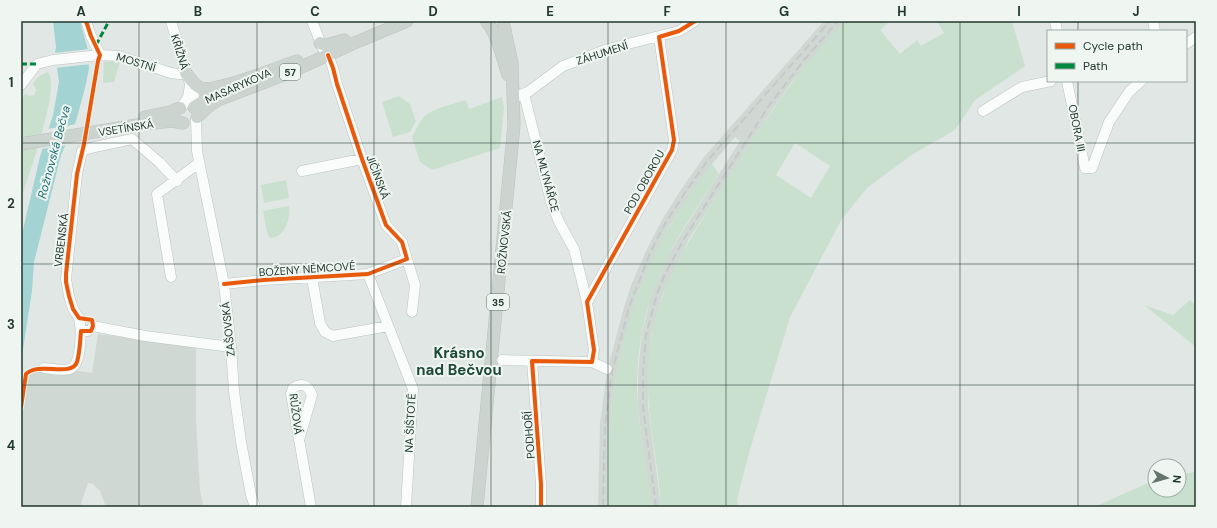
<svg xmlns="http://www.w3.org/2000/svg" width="1217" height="528" viewBox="0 0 1217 528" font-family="'DM Sans',sans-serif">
<rect width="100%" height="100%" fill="#e1e7e4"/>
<!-- built -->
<path fill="#cfd8d3" d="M824 21H845L792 82 771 111 689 239 662 296 651 336 648 373V406L661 507H651L641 432 638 407V373L642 334 652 293 668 256 681 234 740 141 735 137 712 164 690 194 670 225 655 255 641 286 625 336 617 373 612 401 610 425 608 507H598L600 424 607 371 624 307 632 283 646 251 662 220 682 188 704 157Z
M98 334 196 346V421L200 490 203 507H106L100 491 93 484 88 483 80 507H21V415L29 376 31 372 36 370 55 373 73 370 92 373Z"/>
<!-- green -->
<path fill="#cae0cf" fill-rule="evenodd" d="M845 21H890L880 30 900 54 917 40 921 46 944 33 937 21H1012L1025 66 975 100 955 130 913 154 867 188 842 219 790 317 749 453 737 500 738 507H661C658 455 643 406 649 353 656 289 688 242 721 189 744 153 766 117 792 83 808 61 827 41 845 21ZM795 143 830 166 811 198 776 175Z
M113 61 120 62 114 82 103 83 104 62Z
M48 72C61 88 27 179 21 200V101L25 94 30 96 34 95 36 90 33 83 41 75Z
M399 96 410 104 416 121 410 132 393 137 382 102Z
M502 97 504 108 500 148 432 170 420 162 412 137C416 130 419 121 425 116 432 109 456 103 466 100L469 109Z
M712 164 719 174C702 201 682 228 668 257 644 304 634 355 638 407 641 441 649 474 651 507H608C608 480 607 452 610 425 615 356 635 284 671 224 683 203 697 183 712 164Z
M286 180 289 198 264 203 261 185Z
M289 206C291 218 285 238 270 238L267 233 263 211Z
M1190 300 1196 306V347L1144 305 1173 315Z
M1196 472V507H1094L1155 480V490H1179V474Z"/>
<!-- water -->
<path fill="#a3d3d3" d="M53 21H80L88 50 89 69 85 88 76 121 61 155 34 262 32 291 21 362V238L40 157 53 115 59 82 55 53 56 47Z"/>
<!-- pier -->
<path fill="#e1e7e4" d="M90 49 91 64 55 68 53 53Z
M77 124 68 145 41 149 47 129Z"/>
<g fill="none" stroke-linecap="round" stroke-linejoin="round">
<defs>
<path id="minor" d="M86 21 91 36 100 55
M171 21 186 73 192 88 195 101 193 106
M312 21 323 49
M1055 21 1057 31
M1153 21 1155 31
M1186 44 1196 37
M1067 81 1085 168H1092L1109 122 1129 92 1141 81
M21 85 37 64 53 60 100 55 119 56 171 73 179 74 186 73
M518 96 528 92 563 66 608 49 679 31 695 21
M183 105 188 97 190 85
M983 111 1022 87 1051 81
M196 119 197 151 224 284 231 347 234 391 241 442 251 495 255 507
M302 171 362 159
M407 259 415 285 412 312
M368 274 413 389 406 507
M171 277 157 194 199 163
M312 278 320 323 325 332 333 336 388 326
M224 284 263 280 368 274 407 259 402 242 386 225 362 159 337 84 333 68 328 55
M587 302 672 150 674 140 659 37
M93 326 145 336 231 347
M81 331 79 318 73 309 69 296 66 279 77 174 82 151 90 148 132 139 159 162 177 181
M502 360 592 362 594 350 587 302 574 249 559 222 551 202 524 94
M532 361 541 484V507
M592 362 607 369
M44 368C52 369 62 371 70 369 81 365 80 341 81 331H88
M299 440 312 395C308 385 302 382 293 388L291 394 311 507"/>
<path id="major" d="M486 21C498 35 502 58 508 75
M320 43 326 45 344 40
M186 73C190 78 194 86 201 88 215 93 279 67 297 61
M194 107 212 96
M145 117 169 112 180 108
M197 117 210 105 218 100 286 74 352 44 407 21
M21 144 137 125 172 121 183 123
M477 507 514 125 512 63 503 21"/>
</defs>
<!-- minor casing -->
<use href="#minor" stroke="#bec3c1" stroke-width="11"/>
<!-- major casing -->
<use href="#major" stroke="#bcc3c0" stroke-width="13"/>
<!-- minor -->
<use href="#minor" stroke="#fafbfb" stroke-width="10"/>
<!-- major -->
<use href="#major" stroke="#ccd4d0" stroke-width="12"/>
<!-- rail -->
<path stroke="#c5c9c7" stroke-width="2" stroke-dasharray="8 4" stroke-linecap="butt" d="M603 507 605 425 612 372 629 307 650 253 666 222 686 191 708 160 830 21
M656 507 643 407V373L646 335 657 294 664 276 685 237 768 107 804 60 838 21"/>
<!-- quiet -->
<path stroke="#00873e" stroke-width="3" stroke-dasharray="6 3" stroke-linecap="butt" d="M96 45 109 21
M21 64H37"/>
<defs>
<path id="cycleway" d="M224 284 263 280 368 274 407 259 402 242 386 225 362 159 337 84 333 68 328 55
M21 407 26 374C39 361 71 378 77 362 80 352 80 341 81 331H91L93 326 92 320 79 318 73 309 69 296 66 282V274L77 174 84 144 98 61 100 55 91 36 86 21
M541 507V484L532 361 592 362 594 350 587 302 672 150 674 140 659 37 679 31 695 21"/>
</defs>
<!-- cycleway casing -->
<use href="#cycleway" stroke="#eff6f2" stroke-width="6"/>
<!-- cycleway -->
<use href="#cycleway" stroke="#e8590c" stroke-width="4"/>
</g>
<!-- grid -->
<path fill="none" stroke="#21382f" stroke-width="1" stroke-opacity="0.55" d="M139 21V507M257 21V507M374 21V507M491 21V507M608 21V507M726 21V507M843 21V507M960 21V507M1078 21V31M1078 81V507M21 143H1196M21 264H1196M21 385H1196"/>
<g text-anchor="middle" stroke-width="4" stroke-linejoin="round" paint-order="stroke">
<!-- shield labels -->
<g fill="#eff6f2" stroke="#5f716a" stroke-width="1">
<rect x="280" y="64" width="20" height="16" rx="3"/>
<rect x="487" y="294" width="22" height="16" rx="3"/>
</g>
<g font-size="10" font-weight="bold" fill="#21382f">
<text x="290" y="76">57</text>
<text x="498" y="306">35</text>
</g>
<!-- street labels -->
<g font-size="11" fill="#21382f" stroke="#eff6f2">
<text transform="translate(180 52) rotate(73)" y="4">KŘIŽNÁ</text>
<text transform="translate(602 53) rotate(-18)" y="4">ZÁHUMENÍ</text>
<text transform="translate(136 62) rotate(17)" y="4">MOSTNÍ</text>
<text transform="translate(238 86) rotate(-24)" y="4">MASARYKOVA</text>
<text transform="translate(126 128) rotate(-9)" y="4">VSETÍNSKÁ</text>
<text transform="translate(1077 128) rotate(79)" y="4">OBORA III</text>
<text transform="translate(546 176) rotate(75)" y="4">NA MLYNÁŘCE</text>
<text transform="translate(378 177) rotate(70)" y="4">JIČÍNSKÁ</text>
<text transform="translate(644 182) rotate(-61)" y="4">POD OBOROU</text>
<text transform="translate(61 240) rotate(-83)" y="4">VRBENSKÁ</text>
<text transform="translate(504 242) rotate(-84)" y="4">ROŽNOVSKÁ</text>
<text transform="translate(307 269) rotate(-4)" y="4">BOŽENY NĚMCOVÉ</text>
<text transform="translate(228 329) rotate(-96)" y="4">ZAŠOVSKÁ</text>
<text transform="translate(296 414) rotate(83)" y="4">RŮŽOVÁ</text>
<text transform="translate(410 423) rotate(-87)" y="4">NA ŠIŠTOTĚ</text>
<text transform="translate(529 435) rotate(-94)" y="4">PODHOŘÍ</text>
</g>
<!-- water labels -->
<g font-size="12" font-style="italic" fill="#1e6d71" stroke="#eff6f2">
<text transform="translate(54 152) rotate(-75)" y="4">Rožnovská Bečva</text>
</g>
<!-- district labels -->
<g font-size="15" font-weight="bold" fill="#1e4939" stroke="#eff6f2">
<text x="459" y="358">Krásno<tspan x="459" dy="17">nad Bečvou</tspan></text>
</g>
</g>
<!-- border -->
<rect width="1217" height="528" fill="none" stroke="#eff6f2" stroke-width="44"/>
<!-- legend -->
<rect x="1047" y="30" width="140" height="52" fill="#eff6f2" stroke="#9daaa4"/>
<rect x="1055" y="43" width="20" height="6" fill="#e8590c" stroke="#9daaa4"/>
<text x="1083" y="50" font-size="12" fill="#21382f">Cycle path</text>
<rect x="1055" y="63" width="20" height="6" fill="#00873e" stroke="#9daaa4"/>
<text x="1083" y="70" font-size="12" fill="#21382f">Path</text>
<!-- north arrow -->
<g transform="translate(1167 478) rotate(96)"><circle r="19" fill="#eff6f2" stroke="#9daaa4"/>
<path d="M0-3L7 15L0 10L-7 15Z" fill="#64756e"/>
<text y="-6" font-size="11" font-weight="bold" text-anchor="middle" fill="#21382f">N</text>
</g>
<rect x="22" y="22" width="1173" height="484" fill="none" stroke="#21382f" stroke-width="1.5"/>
<g font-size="13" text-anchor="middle" font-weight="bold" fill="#21382f">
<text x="81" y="16">A</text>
<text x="198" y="16">B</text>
<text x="315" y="16">C</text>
<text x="433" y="16">D</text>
<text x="550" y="16">E</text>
<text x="667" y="16">F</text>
<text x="784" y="16">G</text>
<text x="902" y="16">H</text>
<text x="1019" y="16">I</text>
<text x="1136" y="16">J</text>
<text x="11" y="87">1</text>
<text x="11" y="208">2</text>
<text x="11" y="329">3</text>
<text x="11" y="450">4</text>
</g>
</svg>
